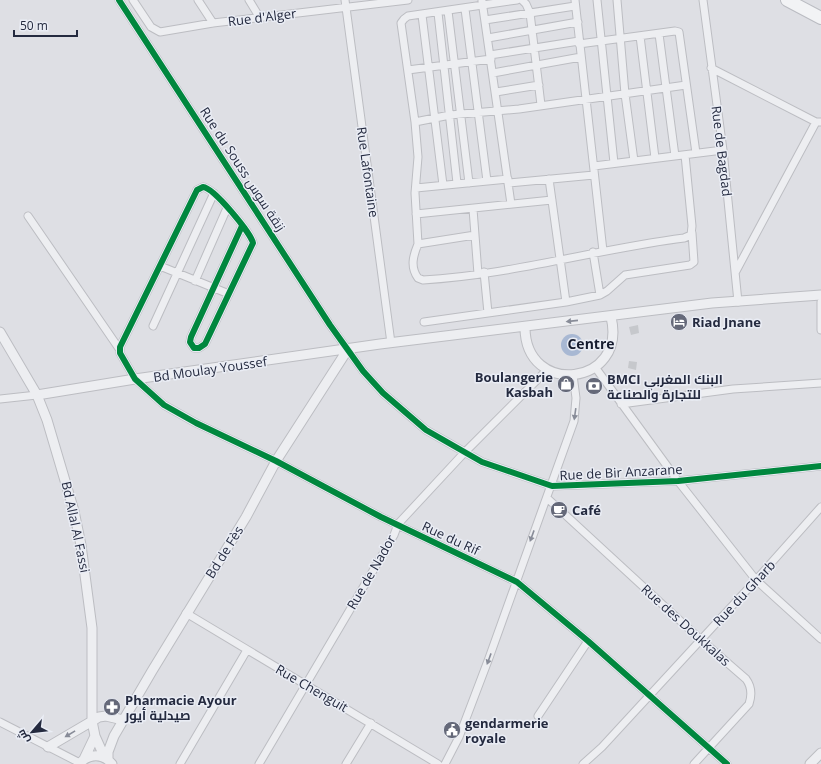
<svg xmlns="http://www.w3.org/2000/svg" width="821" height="764" viewBox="0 0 821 764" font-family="'Open Sans',Cairo,sans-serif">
<rect width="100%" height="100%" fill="#dedfe4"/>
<!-- water -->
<path fill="#a8b8d3" d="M561 345a11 11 0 1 1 22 0a11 11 0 1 1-22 0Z"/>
<!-- building -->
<path fill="#c6c8cc" d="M638 325 639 333 631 335 629 327Z
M629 361 637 362 636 370 628 368Z"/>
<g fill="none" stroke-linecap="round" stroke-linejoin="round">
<defs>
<path id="minor" d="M119 0 330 325 363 371 383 393 426 430 482 462 552 486 678 481 821 466
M133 0 151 27 160 32 213 23 408 0
M198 0 213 23
M249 0 260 18
M345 0 391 343
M522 0 526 4 530 13 541 105
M575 0 603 251
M597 0 614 163
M617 0 625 94 634 161
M703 0 723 150 738 302
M482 1 511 204
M465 9 487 181
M448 11 469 183
M438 13 457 183
M422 15 443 185
M485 20 575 6
M659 34 675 156
M640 36 655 158
M488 38 578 22
M579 44 675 31 679 32 696 153
M490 55 579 41
M711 68 816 122H821
M408 70 491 59
M493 73 581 57
M496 92 539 85
M415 122 450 115 519 109 686 85
M594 166 723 150
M549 179 566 302
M509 183 594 175
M416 188 508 179
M473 209 478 274
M416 214 552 200
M28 216 120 350
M242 226 191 337 190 342 194 348H199L205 344 253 243C251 233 214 188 203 187L197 190 120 347V353L135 379 164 405 196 423 276 461 381 517 517 582 588 641 727 764
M475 235 418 244 415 193 418 157 415 122 401 23 404 19 408 16 517 0
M418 244C413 256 410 267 418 278L423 280C511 275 597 249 684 238L691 235 692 226 685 155
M593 252 600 295
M160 266 229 294
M736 271 816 122
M484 272 488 313
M195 281 227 208
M821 302V330
M424 322 566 302 600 295 607 291 625 275 690 265 694 262 692 233
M153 326 214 193
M595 367 678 481 756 580 821 639
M0 399 37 395
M621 404 733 389 821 383
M547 498 700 639 746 679C752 687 752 695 749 704L694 764
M186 613 438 764
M538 716 588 641
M0 722 80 763
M180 764 247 650
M259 764 394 535 398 524 464 453 547 370
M346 764 371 723
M445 764 459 737 489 658 574 421 576 398 573 375
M583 764 602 747 756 580 821 507"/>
<path id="tertiary" d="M525 327C525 398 628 386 611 317
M0 332 37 395 47 420 74 511 81 545 92 628V721L95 736 104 756
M37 395 135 379 380 344 712 303 821 295
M48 747 99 717 106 716 123 720
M84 759 95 736
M108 759V752L114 736 152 671 246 517 276 461 348 349
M79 764C89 753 103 753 112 764
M810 764 821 753"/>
<path id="primary" d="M787 0 821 18"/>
</defs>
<!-- minor casing -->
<use href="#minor" stroke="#bcbdc2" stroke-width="9"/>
<!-- tertiary casing -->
<use href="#tertiary" stroke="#bcbdc2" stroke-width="11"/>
<!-- primary casing -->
<use href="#primary" stroke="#babcc2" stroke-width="14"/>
<!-- minor -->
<use href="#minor" stroke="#edeef1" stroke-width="7"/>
<!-- tertiary -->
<use href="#tertiary" stroke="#edeef1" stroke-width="9"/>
<!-- primary -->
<use href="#primary" stroke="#f2f3f5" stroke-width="12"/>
<defs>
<path id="cycleway" d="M119 0 330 325 363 371 383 393 426 430 482 462 552 486 678 481 821 466
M242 226 191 337 190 342 194 348H199L205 344 253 243C251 233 214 188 203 187L197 190 120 347V353L135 379 164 405 196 423 276 461 381 517 517 582 588 641 727 764"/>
</defs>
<!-- cycleway casing -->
<use href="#cycleway" stroke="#eaedf5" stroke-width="8"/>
<!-- cycleway -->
<use href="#cycleway" stroke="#00873e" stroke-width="6"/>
</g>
<!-- one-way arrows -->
<defs><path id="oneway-solid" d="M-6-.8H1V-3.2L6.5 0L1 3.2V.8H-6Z"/></defs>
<g fill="#888c98">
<use href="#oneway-solid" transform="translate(572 321) rotate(174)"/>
<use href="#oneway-solid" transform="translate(575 414) rotate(98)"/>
<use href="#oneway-solid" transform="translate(532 536) rotate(110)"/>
<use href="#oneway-solid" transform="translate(489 659) rotate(110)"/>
<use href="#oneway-solid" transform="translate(70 734) rotate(149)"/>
</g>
<!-- icons -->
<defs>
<symbol id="hotel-disc" viewBox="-11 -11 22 22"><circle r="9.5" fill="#656979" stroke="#eaedf5"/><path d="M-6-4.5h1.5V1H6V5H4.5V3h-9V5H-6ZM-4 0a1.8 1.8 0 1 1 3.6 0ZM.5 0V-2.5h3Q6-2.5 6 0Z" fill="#fff"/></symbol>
<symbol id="shop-disc" viewBox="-11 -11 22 22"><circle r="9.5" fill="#656979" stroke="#eaedf5"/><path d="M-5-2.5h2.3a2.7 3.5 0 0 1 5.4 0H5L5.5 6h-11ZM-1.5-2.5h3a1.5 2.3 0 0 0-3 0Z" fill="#fff"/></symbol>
<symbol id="bank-disc" viewBox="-11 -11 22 22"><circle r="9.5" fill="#656979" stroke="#eaedf5"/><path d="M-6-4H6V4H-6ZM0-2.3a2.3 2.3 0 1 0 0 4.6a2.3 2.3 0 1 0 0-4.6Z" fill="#fff"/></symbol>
<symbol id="cafe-disc" viewBox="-11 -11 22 22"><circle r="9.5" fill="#656979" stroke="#eaedf5"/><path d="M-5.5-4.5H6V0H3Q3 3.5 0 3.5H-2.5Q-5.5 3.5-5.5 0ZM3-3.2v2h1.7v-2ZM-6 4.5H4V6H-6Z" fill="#fff"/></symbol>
<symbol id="pharmacy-disc" viewBox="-11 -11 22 22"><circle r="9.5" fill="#656979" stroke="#eaedf5"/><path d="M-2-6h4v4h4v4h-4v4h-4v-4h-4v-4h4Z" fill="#fff"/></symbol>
<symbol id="civic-disc" viewBox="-11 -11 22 22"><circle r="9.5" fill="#656979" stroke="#eaedf5"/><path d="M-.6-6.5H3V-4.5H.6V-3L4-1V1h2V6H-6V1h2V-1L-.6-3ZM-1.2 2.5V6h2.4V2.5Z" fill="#fff"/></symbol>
</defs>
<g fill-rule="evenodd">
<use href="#hotel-disc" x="669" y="312" width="20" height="20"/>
<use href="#shop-disc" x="556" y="374" width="20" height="20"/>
<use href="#bank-disc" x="584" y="376" width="20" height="20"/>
<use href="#cafe-disc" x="549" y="500" width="20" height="20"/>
<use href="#pharmacy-disc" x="102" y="697" width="20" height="20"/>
<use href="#civic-disc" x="442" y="720" width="20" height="20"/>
</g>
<g text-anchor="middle" stroke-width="3" stroke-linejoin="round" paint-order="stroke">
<!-- street labels -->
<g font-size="13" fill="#242a3f" stroke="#eaedf5">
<text transform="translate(262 17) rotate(-7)" y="5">Rue d'Alger</text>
<text transform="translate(722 151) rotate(83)" y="5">Rue de Bagdad</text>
<text transform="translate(243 169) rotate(57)" y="5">Rue du Souss زنقة سوس</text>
<text transform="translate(368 172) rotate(82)" y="5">Rue Lafontaine</text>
<text transform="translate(210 369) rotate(-8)" y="5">Bd Moulay Youssef</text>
<text transform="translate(621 472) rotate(-3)" y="5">Rue de Bir Anzarane</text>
<text transform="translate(76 527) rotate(78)" y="5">Bd Allal Al Fassi</text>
<text transform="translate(451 538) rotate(25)" y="5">Rue du Rif</text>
<text transform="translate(224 552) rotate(-58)" y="5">Bd de Fès</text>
<text transform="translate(371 572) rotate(-60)" y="5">Rue de Nador</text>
<text transform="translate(744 593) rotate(-47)" y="5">Rue du Gharb</text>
<text transform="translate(686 625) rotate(42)" y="5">Rue des Doukkalas</text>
<text transform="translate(312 688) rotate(30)" y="5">Rue Chenguit</text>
</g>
<!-- poi labels -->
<g font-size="13" font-weight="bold" fill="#242a3f" stroke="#eaedf5" text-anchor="start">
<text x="692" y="327">Riad Jnane</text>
<text x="553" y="382" text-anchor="end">Boulangerie<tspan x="553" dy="15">Kasbah</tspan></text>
<text x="607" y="384">BMCI البنك المغربي<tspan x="607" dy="15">للتجارة والصناعة</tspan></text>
<text x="572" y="515">Café</text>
<text x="125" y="705">Pharmacie Ayour<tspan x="125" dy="15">صيدلية أيور</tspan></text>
<text x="465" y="728">gendarmerie<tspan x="465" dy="15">royale</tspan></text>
</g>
<!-- neighbourhood labels -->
<g font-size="14" font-weight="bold" fill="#161c2f" stroke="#eaedf5">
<text x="591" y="349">Centre</text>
</g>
</g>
<!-- north arrow -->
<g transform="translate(32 732) rotate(242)" stroke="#eaedf5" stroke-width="3" paint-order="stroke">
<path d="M0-3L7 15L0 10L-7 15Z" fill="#242a3f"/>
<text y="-6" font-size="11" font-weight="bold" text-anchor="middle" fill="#242a3f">ش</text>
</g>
<!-- scale -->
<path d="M14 30v6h63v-6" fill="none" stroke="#242a3f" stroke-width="2"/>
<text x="20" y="30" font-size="12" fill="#242a3f" stroke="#eaedf5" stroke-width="3" paint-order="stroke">50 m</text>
</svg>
